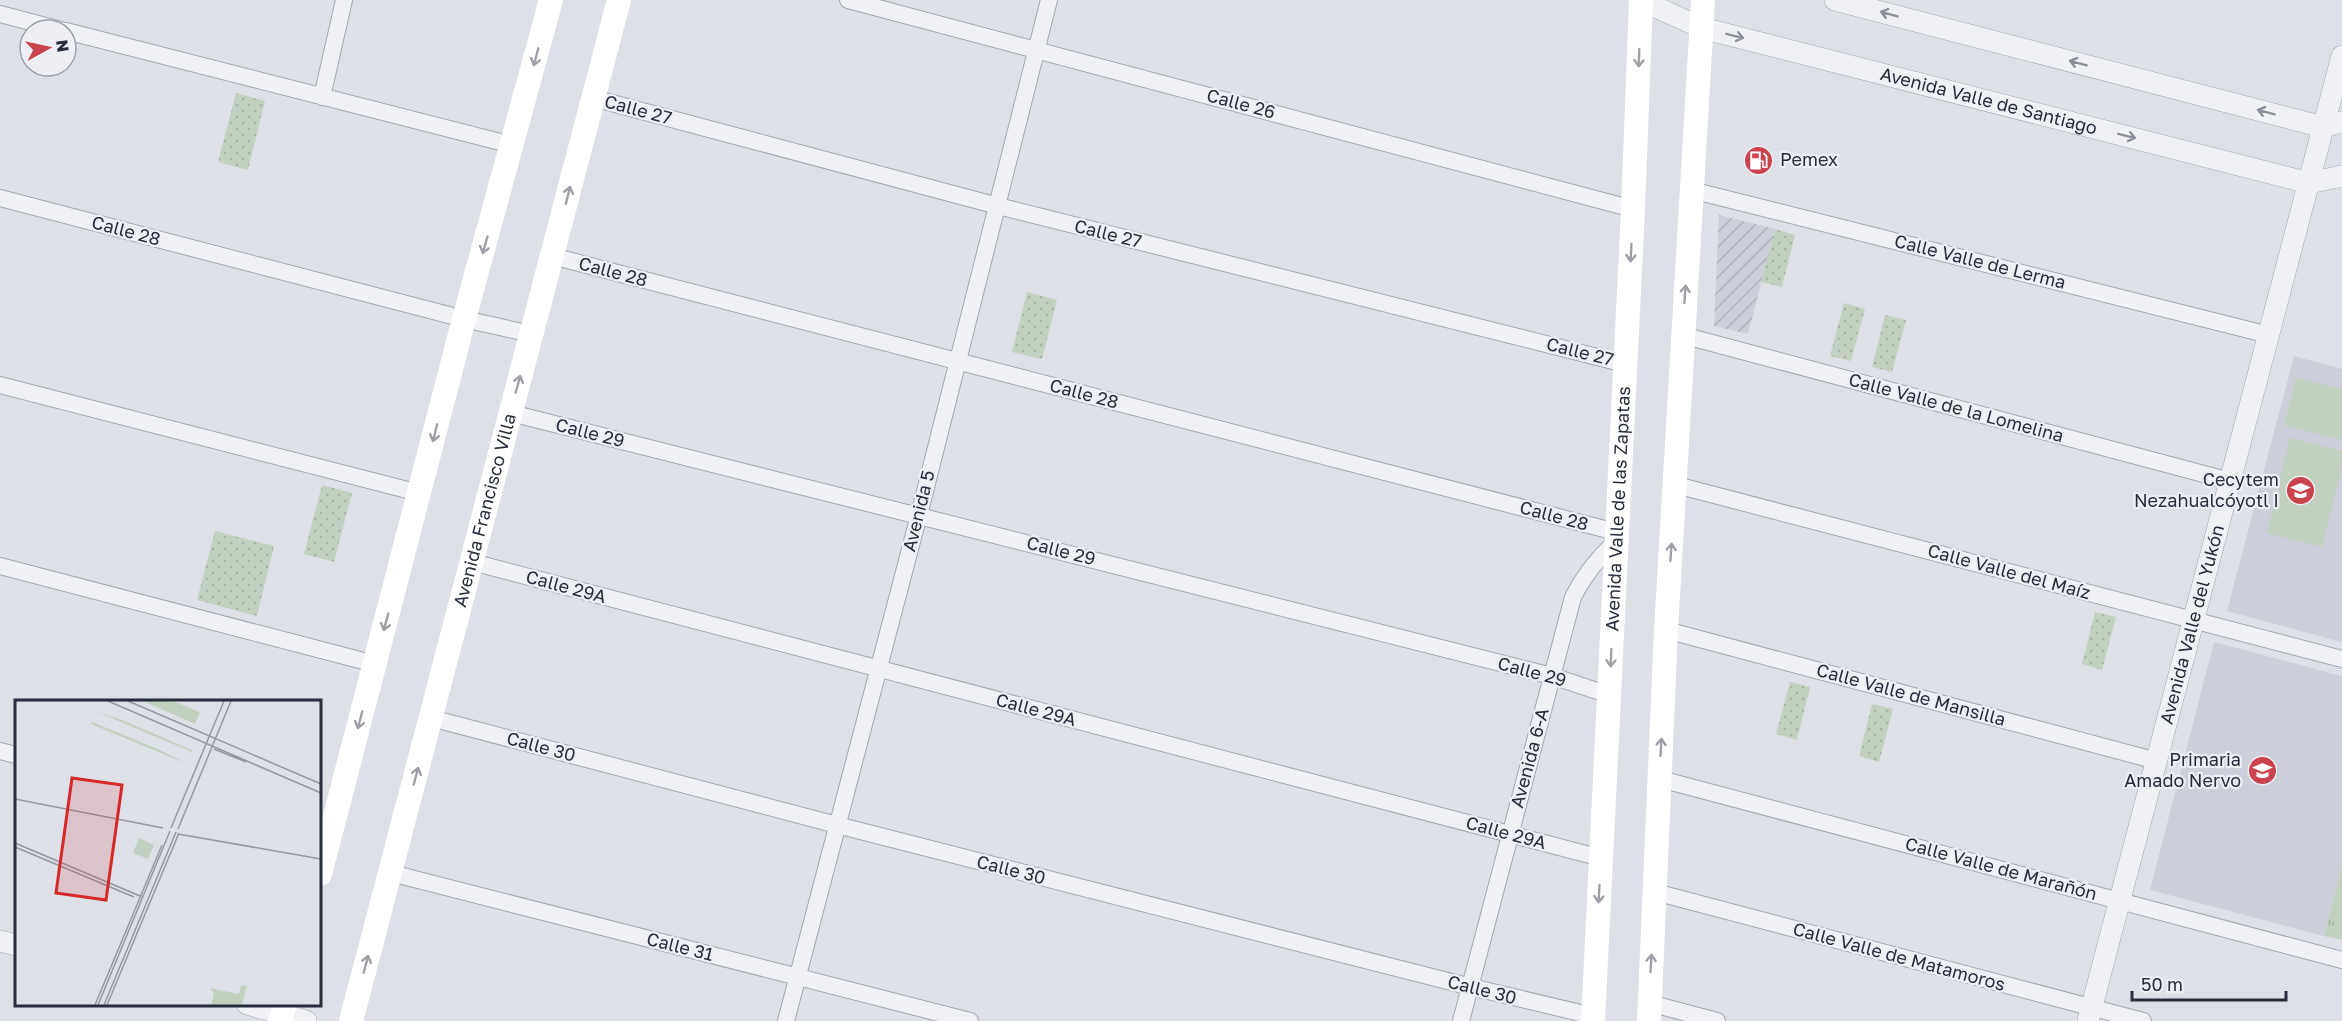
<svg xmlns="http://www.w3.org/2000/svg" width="2342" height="1021" viewBox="0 0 2342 1021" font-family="'Golos Text',sans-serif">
<defs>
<pattern id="industrial-furrows" width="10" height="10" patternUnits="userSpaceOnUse" patternTransform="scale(1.5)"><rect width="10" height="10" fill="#cccfd9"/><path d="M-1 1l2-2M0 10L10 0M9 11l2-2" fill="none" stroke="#afb2bb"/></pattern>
<pattern id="grass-dots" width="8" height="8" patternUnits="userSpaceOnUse" patternTransform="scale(1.5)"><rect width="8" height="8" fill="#c2d1bf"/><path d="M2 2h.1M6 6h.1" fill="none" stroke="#a7b4a5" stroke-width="1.8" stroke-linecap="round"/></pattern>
<pattern id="park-tufts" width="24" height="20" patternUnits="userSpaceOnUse" patternTransform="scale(1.5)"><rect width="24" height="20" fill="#c2d1bf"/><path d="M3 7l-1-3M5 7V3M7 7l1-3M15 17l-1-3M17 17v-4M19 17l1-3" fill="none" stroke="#a7b4a5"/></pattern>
</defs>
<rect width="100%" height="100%" fill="#dde0e7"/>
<!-- built -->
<path fill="#cccfd9" d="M2294 356 2342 369V642L2227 611Z
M2214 642 2342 676V865L2324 936 2150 890Z"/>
<!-- industrial -->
<path fill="url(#industrial-furrows)" d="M1719 215 1775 229 1748 334 1714 326Z"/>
<!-- grass -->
<path fill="url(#grass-dots)" d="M236 93 265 101 248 170 218 162Z
M1775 229 1795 235 1782 287 1761 282Z
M1027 292 1057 300 1042 359 1012 352Z
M1844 303 1865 309 1851 361 1830 356Z
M1885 315 1906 320 1892 372 1872 367Z
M322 485 352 493 334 562 304 554Z
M215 531 274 546 257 616 197 600Z
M2095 612 2116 617 2102 670 2082 664Z
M1790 682 1810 687 1797 740 1776 734Z
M1872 704 1893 709 1879 762 1859 756Z"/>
<!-- park -->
<path fill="url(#park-tufts)" d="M2342 865V940L2324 936Z"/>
<!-- pitch -->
<path fill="#c2d1bf" d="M2296 378 2342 389V440L2284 425Z
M2290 438 2342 451V465L2322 547 2267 533Z"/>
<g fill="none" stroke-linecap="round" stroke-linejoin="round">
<defs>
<path id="minor" d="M848 0 1633 209
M0 14 61 30
M66 31 512 145
M322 97 344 0
M593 98 998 206 1625 364
M1691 190 2269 335
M0 198 464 319 531 334
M552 256 1616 532
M1682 335 2230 481
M0 385 419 493
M511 413 1552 676 1609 695
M1676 485 2342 659
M472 562 1601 858
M0 566 375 664
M1666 630 2157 761
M431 718 837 825 1471 987 1593 1016
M0 751 16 755
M1660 779 2342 960
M391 873 970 1021
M1655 892 2143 1021
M1649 1003 1717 1021
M786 1021 919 515 1049 0
M1461 1021 1573 597C1584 575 1597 559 1615 542"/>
<g id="tertiary">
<path id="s1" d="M1640 0 1702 28 2309 183 2342 176"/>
<path d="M1835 0 2323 127 2342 122"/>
<path d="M0 941 16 945"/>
<path d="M247 1004 306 1021"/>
<path id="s2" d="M2088 1021 2342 56"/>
</g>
</defs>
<!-- minor casing -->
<use href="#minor" stroke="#a3a7b1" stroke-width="18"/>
<!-- tertiary casing -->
<use href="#tertiary" stroke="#a3a7b1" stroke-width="22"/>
<!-- minor -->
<use href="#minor" stroke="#f0f1f5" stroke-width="16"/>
<!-- tertiary -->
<use href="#tertiary" stroke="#f0f1f5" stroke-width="21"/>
<!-- secondary -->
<g stroke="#fff" stroke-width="24">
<path d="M320 874 464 319 551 0"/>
<path d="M280 1021 285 1004"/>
<path id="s3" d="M351 1021 619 0"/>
<path id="s4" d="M1593 1021 1633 209 1641 0"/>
<path d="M1649 1021 1666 630 1703 0"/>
</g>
</g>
<!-- one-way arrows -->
<defs><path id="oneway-shaft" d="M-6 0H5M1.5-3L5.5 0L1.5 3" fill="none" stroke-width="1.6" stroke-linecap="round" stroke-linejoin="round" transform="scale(1.5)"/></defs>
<g stroke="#8c8f99">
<use href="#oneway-shaft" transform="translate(1889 14) rotate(-165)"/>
<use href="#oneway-shaft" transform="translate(1735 36) rotate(14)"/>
<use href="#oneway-shaft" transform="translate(2078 63) rotate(-165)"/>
<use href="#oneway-shaft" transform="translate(2266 112) rotate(-165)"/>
<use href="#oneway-shaft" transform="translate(2127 136) rotate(14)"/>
</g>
<g stroke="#9ea0a8">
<use href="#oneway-shaft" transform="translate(536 57) rotate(105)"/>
<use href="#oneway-shaft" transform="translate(1639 58) rotate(92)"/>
<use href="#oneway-shaft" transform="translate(568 195) rotate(-76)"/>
<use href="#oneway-shaft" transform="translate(485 245) rotate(106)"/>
<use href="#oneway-shaft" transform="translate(1631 253) rotate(93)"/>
<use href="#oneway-shaft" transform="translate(1685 294) rotate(-86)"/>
<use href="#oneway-shaft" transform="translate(518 384) rotate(-75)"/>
<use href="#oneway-shaft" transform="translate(435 433) rotate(104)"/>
<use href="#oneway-shaft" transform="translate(1671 552) rotate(-86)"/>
<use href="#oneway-shaft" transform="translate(386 622) rotate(105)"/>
<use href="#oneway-shaft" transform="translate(1611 658) rotate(92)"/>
<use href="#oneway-shaft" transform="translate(360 720) rotate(105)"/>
<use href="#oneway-shaft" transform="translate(1661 747) rotate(-87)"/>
<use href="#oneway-shaft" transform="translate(416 776) rotate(-75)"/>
<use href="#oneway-shaft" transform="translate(1599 894) rotate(93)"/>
<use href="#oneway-shaft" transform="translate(1651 963) rotate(-87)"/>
<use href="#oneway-shaft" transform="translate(366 964) rotate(-75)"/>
</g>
<!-- icons -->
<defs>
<symbol id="fuel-disc" viewBox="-11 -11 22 22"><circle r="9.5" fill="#cb434d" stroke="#edeff5"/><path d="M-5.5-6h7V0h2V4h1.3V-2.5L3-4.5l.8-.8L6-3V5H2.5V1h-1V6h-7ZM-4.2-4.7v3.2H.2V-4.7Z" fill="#fff"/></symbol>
<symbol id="university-disc" viewBox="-11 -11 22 22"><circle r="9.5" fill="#cb434d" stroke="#edeff5"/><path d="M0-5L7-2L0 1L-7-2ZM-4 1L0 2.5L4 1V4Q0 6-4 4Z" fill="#fff"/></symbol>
<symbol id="school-disc" viewBox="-11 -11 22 22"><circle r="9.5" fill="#cb434d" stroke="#edeff5"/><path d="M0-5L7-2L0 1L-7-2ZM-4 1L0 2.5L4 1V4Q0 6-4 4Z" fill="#fff"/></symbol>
</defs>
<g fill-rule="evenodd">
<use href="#fuel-disc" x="1742" y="144" width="33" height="33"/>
<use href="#university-disc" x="2284" y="474" width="33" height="33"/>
<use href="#school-disc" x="2246" y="754" width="33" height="33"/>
</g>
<g text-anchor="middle" stroke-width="4.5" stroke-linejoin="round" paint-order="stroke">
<!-- street labels -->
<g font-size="18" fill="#272d3d" stroke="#edeff5">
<text dy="6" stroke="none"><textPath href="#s1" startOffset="364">Avenida Valle de Santiago</textPath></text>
<text transform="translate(1241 104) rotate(15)" y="6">Calle 26</text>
<text transform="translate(638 110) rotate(15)" y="6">Calle 27</text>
<text transform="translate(126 231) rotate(15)" y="6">Calle 28</text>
<text transform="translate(1108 234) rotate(14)" y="6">Calle 27</text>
<text transform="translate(1980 262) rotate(14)" y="6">Calle Valle de Lerma</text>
<text transform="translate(613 272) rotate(15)" y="6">Calle 28</text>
<text transform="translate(1580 352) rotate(14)" y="6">Calle 27</text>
<text transform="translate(1084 394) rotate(15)" y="6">Calle 28</text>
<text transform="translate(1956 408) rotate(15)" y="6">Calle Valle de la Lomelina</text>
<text transform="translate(590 433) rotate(14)" y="6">Calle 29</text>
<text dy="6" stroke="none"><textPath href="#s4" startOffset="513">Avenida Valle de las Zapatas</textPath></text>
<text dy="6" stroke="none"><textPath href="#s3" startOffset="528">Avenida Francisco Villa</textPath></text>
<text transform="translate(919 511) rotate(-76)" y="6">Avenida 5</text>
<text transform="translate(1554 516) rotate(15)" y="6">Calle 28</text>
<text transform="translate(1061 551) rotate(14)" y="6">Calle 29</text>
<text transform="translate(2009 572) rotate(15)" y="6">Calle Valle del Maíz</text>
<text transform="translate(566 587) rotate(15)" y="6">Calle 29A</text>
<text dy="6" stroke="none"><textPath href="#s2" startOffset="410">Avenida Valle del Yukón</textPath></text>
<text transform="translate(1532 672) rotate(15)" y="6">Calle 29</text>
<text transform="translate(1911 695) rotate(15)" y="6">Calle Valle de Mansilla</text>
<text transform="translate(1036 710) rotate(15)" y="6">Calle 29A</text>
<text transform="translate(541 747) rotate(15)" y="6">Calle 30</text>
<text transform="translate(1530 758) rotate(-75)" y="6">Avenida 6-A</text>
<text transform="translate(1506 833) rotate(15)" y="6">Calle 29A</text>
<text transform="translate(2001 869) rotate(15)" y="6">Calle Valle de Marañón</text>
<text transform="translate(1011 870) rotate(14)" y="6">Calle 30</text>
<text transform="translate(680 947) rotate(14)" y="6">Calle 31</text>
<text transform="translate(1899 957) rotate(15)" y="6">Calle Valle de Matamoros</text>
<text transform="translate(1482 990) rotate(14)" y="6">Calle 30</text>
</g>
<!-- poi labels -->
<g font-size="18" fill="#272d3d" stroke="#edeff5" text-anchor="end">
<text x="1780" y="166" text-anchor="start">Pemex</text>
<text x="2279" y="486">Cecytem<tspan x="2279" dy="21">Nezahualcóyotl I</tspan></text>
<text x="2241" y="766">Primaria<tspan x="2241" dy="21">Amado Nervo</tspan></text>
</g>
</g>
<!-- overview -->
<g transform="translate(15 700)">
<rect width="306" height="306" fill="#dde0e7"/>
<path d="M128 1H158L185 12 180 24ZM82 12 107 20 177 50V52ZM77 22 143 49 172 64 76 24ZM124 138 139 145 133 159 118 153Z" fill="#c2d1bf"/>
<path d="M226 285 232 286 227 305H196L199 294 195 288 224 294Z" fill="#c2d1bf"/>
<path fill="none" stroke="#9498a3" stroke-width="1.5" d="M93 1 306 93M113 1 306 84M199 49 231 62M0 99 148 128M156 128 209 1M163 129 216 1M163 134 306 159M0 143 125 196M0 147 119 197M80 305 147 145M83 305 155 131M89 305 161 132M92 305 164 133"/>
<path fill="#d62828" fill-opacity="0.15" stroke="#d62828" stroke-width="3" d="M57 78 107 85 91 200 41 193Z"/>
<rect width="306" height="306" fill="none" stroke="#272d3d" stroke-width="3"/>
</g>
<!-- north arrow -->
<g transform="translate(48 48) rotate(82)"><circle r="28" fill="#edeff5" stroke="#9ea1ab" stroke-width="1.5"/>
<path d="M0-4.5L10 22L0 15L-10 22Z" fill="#cb434d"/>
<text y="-9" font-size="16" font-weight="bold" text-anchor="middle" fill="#272d3d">N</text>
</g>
<!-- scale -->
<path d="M2132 991v9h154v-9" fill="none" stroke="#272d3d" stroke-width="3"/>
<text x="2141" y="991" font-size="18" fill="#272d3d" stroke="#edeff5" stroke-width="4.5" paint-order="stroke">50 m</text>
</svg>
